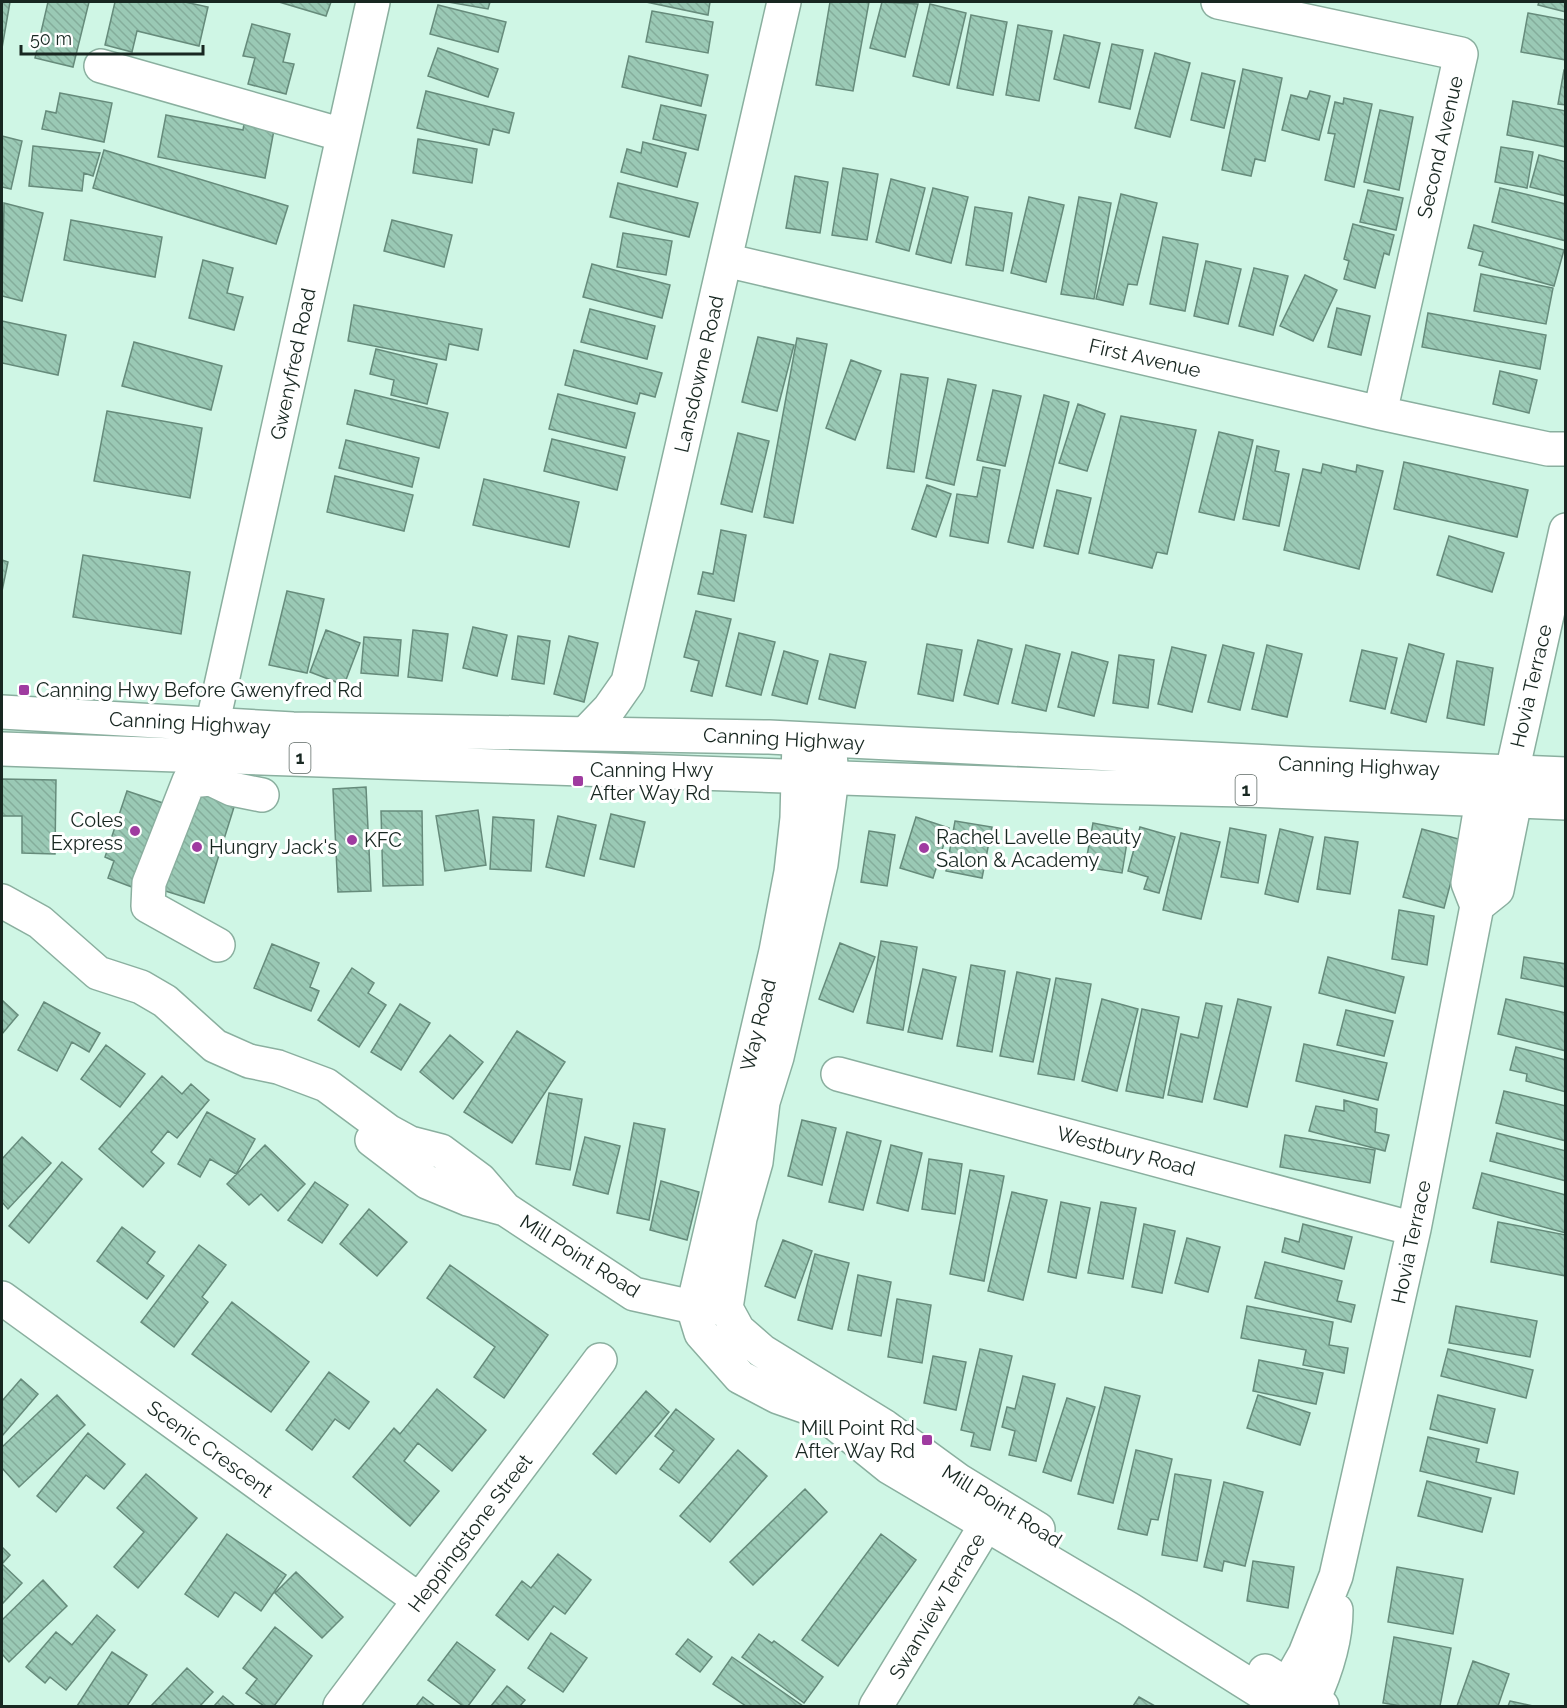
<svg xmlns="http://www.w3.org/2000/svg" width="1567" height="1708" viewBox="0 0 1567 1708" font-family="Raleway,sans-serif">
<defs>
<pattern id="building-back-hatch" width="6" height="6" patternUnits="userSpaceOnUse" patternTransform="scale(1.5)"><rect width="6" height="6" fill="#9ac9b5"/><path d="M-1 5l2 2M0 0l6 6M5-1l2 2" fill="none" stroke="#84ad9b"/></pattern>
</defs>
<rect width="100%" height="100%" fill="#cff6e5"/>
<!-- building -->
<path fill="url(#building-back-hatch)" stroke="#668b7b" stroke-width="1.5" d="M2 2H10L2 48Z
M48 2H89L73 67 35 58Z
M115 2H185L208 7 199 46 137 31 132 52 105 45Z
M279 2H331L326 16Z
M448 2H490L488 9Z
M646 2H710L708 15Z
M830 2H869L853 91 816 85Z
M882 2 918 4 905 57 870 48Z
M1539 2H1566V12L1538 5Z
M930 4 966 13 949 85 913 76Z
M438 5 506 22 498 52 430 34Z
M652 11 713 22 708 53 646 42Z
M1528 13 1566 20V60L1521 52Z
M971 15 1007 22 993 95 957 88Z
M252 24 290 34 283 62 294 64 286 94 248 84 255 58 243 56Z
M1018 25 1052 31 1039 101 1006 95Z
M1064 35 1100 43 1089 88 1054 79Z
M1112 44 1143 50 1130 109 1099 102Z
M438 48 498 69 488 97 428 76Z
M1155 53 1190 63 1170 137 1135 128Z
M629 56 708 75 701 106 622 87Z
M1243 69 1282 78 1265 161 1255 159 1251 176 1222 170Z
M1564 70H1566V105L1558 104Z
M1202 73 1235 81 1224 128 1191 120Z
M426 91 514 113 509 133 493 129 489 145 417 128Z
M1310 91 1330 96 1319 140 1282 130 1291 95 1307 99Z
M60 93 112 103 104 142 42 129 46 111 56 113Z
M1344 98 1372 104 1354 187 1325 180 1335 134 1328 133 1335 102 1343 104Z
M1513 101 1566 111V147L1507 135Z
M661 105 706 115 698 150 653 139Z
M1380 110 1413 117 1399 190 1364 182Z
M166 115 243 130 244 124 274 130 265 178 158 157Z
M2 136 22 141 11 189 2 187Z
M418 139 477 149 472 183 413 173Z
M643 142 686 153 677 187 621 172 627 149 641 153Z
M33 146 100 153 93 176 84 173 82 191 29 186Z
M1501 147 1533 152 1527 188 1495 182Z
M104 150 288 206 276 244 93 188Z
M1539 155 1566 162V196L1530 187Z
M843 168 878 174 867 240 832 235Z
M795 176 828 182 820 233 786 228Z
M891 179 925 188 909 251 876 242Z
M618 183 698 203 689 237 610 217Z
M933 188 968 197 951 263 916 254Z
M1500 188 1566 204V241L1492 222Z
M1368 190 1403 198 1396 230 1360 222Z
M1121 194 1157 203 1137 285 1128 284 1123 305 1096 299Z
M1029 197 1064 205 1046 282 1011 273Z
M1079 197 1111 203 1094 299 1061 294Z
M4 203 43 213 22 301 2 296Z
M975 207 1012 213 1003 271 966 265Z
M71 220 162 237 155 277 64 260Z
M392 220 452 235 444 267 384 251Z
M1353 224 1394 235 1389 255 1384 253 1375 288 1344 279 1349 261 1344 259Z
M1474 225 1564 250 1554 286 1479 265 1483 252 1468 248Z
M623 233 672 241 666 275 617 267Z
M1163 237 1198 244 1185 311 1150 304Z
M203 260 233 268 227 293 243 297 234 330 189 318Z
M1206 261 1241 269 1228 324 1194 316Z
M592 264 670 285 662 318 583 297Z
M1254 268 1288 276 1273 335 1239 326Z
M1481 274 1553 288 1546 324 1474 311Z
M1305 275 1337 290 1313 341 1280 326Z
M354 305 482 329 478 350 449 344 446 360 348 341Z
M1337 308 1370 316 1361 355 1328 347Z
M590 309 655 326 647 359 581 342Z
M1428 313 1546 335 1540 369 1422 347Z
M2 321 66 335 58 375 2 363Z
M758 337 794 345 777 411 742 402Z
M797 338 827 344 793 523 764 517Z
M134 342 222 366 211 410 122 386Z
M376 349 437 364 427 404 391 395 394 380 370 374Z
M574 350 662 373 655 397 640 393 637 404 565 385Z
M851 360 881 371 855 440 826 428Z
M1500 371 1537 380 1529 413 1493 404Z
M901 374 928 378 914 472 887 468Z
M948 379 976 385 954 485 926 478Z
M355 390 448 413 439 448 347 424Z
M993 390 1021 396 1005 466 977 460Z
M558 394 635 413 626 448 549 429Z
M1044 395 1069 402 1033 548 1008 542Z
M1078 404 1105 414 1087 471 1059 463Z
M107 411 202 428 190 498 94 481Z
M1121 416 1196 430 1167 554 1157 552 1152 568 1089 553Z
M1219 432 1253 440 1234 520 1199 512Z
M738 433 769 441 752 512 721 504Z
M552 439 625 457 617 490 544 471Z
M346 440 419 458 412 487 339 468Z
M1257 446 1279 451 1275 471 1289 474 1279 526 1243 519Z
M1404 462 1528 490 1517 537 1394 509Z
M1323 464 1356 472 1357 465 1383 471 1359 569 1284 550 1303 469 1321 473Z
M983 467 1000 470 988 543 950 536 957 494 977 497Z
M335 476 413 495 404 531 327 512Z
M484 479 579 502 569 547 473 525Z
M927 485 951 494 936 537 912 529Z
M1057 490 1091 498 1078 554 1044 546Z
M721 530 746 535 734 601 698 594 703 572 713 574Z
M1449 536 1504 553 1492 592 1437 575Z
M83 555 190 572 181 634 73 617Z
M2 560 8 562 2 591Z
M287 591 324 599 307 673 269 665Z
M696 611 731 619 712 696 691 691 699 661 684 657Z
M473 627 507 635 497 676 463 668Z
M326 630 360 643 344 685 310 672Z
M413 630 448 634 442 681 408 677Z
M739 633 775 642 761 695 726 686Z
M518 636 550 641 544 684 512 679Z
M569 636 598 643 584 702 554 694Z
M364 637 401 640 398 676 361 673Z
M978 640 1012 649 998 704 964 695Z
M927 644 962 650 953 701 918 694Z
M1409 644 1444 654 1426 722 1391 713Z
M1026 645 1060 654 1046 711 1012 703Z
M1223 645 1254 653 1240 710 1208 702Z
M1267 645 1302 654 1287 717 1252 709Z
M1172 647 1206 655 1192 712 1158 704Z
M1362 650 1397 658 1385 709 1350 701Z
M784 651 818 661 807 704 772 695Z
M1072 652 1108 662 1094 716 1058 707Z
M830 654 866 662 855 708 819 699Z
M1119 655 1154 660 1148 708 1113 703Z
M1457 661 1493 668 1484 725 1447 718Z
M2 779 56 780 55 854 22 853V816H2Z
M366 787 371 891 338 892 333 789Z
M190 790 235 804 204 903 159 889Z
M127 791 166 804 137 889 108 878 114 861 105 857Z
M478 810 486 865 445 871 436 816Z
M381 811H422L423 885 383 886Z
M611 814 645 822 634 867 600 859Z
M558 816 596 825 584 876 546 867Z
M493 817 534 820 531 871 490 869Z
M916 817 949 828 933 878 900 868Z
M955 821 992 827 982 878 946 871Z
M1093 823 1129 830 1122 873 1085 867Z
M1140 827 1175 837 1159 893 1144 889 1148 877 1128 871Z
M1230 828 1266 835 1258 883 1221 877Z
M1280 829 1313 837 1298 902 1265 894Z
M1422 829 1462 840 1444 908 1403 897Z
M869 831 895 835 887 886 861 882Z
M1181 833 1220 842 1201 919 1163 910Z
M1325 837 1358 842 1350 894 1317 889Z
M1399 910 1434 916 1427 965 1392 959Z
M881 941 917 947 903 1030 867 1023Z
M840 943 875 957 853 1012 819 999Z
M272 944 319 963 310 987 319 991 311 1011 254 988Z
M1328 957 1404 977 1395 1013 1319 993Z
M1524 957 1566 964V987L1521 978Z
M971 965 1005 971 992 1052 957 1046Z
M352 968 374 983 368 993 386 1005 359 1047 318 1020Z
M923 969 956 977 942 1039 908 1032Z
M1017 972 1050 979 1033 1062 1000 1056Z
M1056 978 1091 984 1074 1080 1038 1074Z
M1102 999 1138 1009 1117 1091 1082 1081Z
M1238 999 1271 1007 1247 1107 1214 1099Z
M1506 999 1566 1013V1051L1498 1034Z
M2 1000 18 1015 2 1034Z
M44 1002 100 1033 89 1052 72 1042 57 1071 18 1050Z
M1206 1003 1222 1006 1202 1102 1168 1095 1181 1034 1198 1038Z
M400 1004 430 1023 401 1070 371 1052Z
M1142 1009 1179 1017 1163 1098 1126 1091Z
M1346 1010 1393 1021 1384 1056 1337 1045Z
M517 1031 565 1062 512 1143 464 1112Z
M450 1035 483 1062 453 1099 420 1072Z
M1304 1044 1387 1063 1378 1100 1296 1081Z
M106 1045 145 1074 120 1107 81 1079Z
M1516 1047 1566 1060V1092L1526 1081 1527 1074 1510 1070Z
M162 1076 182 1094 191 1084 209 1100 177 1138 168 1131 151 1152 164 1163 143 1187 99 1149Z
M1504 1091 1566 1106V1141L1496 1123Z
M549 1093 582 1099 570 1170 536 1164Z
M1344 1100 1377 1109 1375 1132 1389 1135 1385 1151 1309 1131 1316 1106 1344 1111Z
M207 1112 255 1139 236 1174 210 1159 200 1177 178 1164Z
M802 1120 836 1128 822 1185 788 1176Z
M634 1123 665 1129 649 1220 617 1213Z
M847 1132 881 1141 863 1210 829 1202Z
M1497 1133 1566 1151V1181L1490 1161Z
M1285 1135 1375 1150 1370 1183 1280 1167Z
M22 1137 51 1163 8 1209 2 1202V1159Z
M585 1137 620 1146 608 1194 573 1185Z
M265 1145 305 1184 278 1211 261 1194 249 1205 227 1184Z
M891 1145 922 1153 908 1211 877 1203Z
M929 1159 962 1164 955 1214 922 1209Z
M62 1162 82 1179 29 1243 9 1226Z
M970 1170 1004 1176 984 1281 950 1274Z
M1482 1173 1566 1195V1233L1473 1208Z
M661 1181 699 1192 687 1240 650 1230Z
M315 1182 348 1205 322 1243 288 1220Z
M1012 1192 1047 1200 1023 1300 988 1291Z
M1061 1202 1090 1208 1076 1278 1048 1272Z
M1101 1202 1136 1208 1123 1279 1088 1273Z
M369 1209 407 1242 377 1276 340 1244Z
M1498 1222 1566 1235V1276L1491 1262Z
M1144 1224 1175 1231 1162 1293 1132 1287Z
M1303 1224 1352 1237 1344 1269 1282 1252 1285 1238 1299 1242Z
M122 1227 155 1252 147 1263 164 1276 147 1299 97 1261Z
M1187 1238 1220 1247 1208 1292 1175 1283Z
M783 1240 812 1251 795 1298 765 1286Z
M199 1245 226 1265 202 1297 208 1302 174 1347 141 1322Z
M815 1254 849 1263 832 1329 798 1320Z
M1265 1262 1342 1281 1337 1301 1355 1305 1351 1322 1255 1298Z
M450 1265 548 1335 504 1398 474 1377 495 1347 427 1298Z
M858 1275 891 1282 881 1336 848 1330Z
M897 1299 931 1305 922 1363 888 1357Z
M232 1302 309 1362 271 1412 192 1354Z
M1247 1306 1333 1322 1329 1345 1348 1348 1344 1373 1303 1365 1306 1350 1241 1338Z
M1456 1306 1537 1321 1530 1357 1449 1343Z
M980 1349 1012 1356 990 1450 971 1446 974 1433 961 1430Z
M1448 1349 1533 1370 1526 1398 1441 1376Z
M933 1356 966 1362 956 1410 924 1403Z
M1259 1360 1323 1373 1316 1404 1253 1391Z
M329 1372 369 1402 349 1429 335 1419 312 1450 286 1430Z
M1023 1376 1055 1384 1036 1461 1009 1455 1015 1431 1002 1427 1007 1407 1015 1409Z
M21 1379 38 1394 2 1436V1401Z
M1105 1387 1140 1396 1113 1503 1078 1494Z
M437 1389 486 1430 452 1471 418 1443 404 1461 439 1491 410 1526 353 1477 394 1428 400 1434Z
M646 1391 669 1412 616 1474 593 1454Z
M57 1395 85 1425 19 1487 2 1468V1447Z
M1258 1395 1310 1413 1300 1445 1247 1428Z
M1438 1395 1495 1409 1487 1443 1430 1429Z
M1067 1398 1095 1407 1071 1481 1043 1472Z
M676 1409 714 1439 679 1483 660 1469 674 1451 655 1436Z
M88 1433 125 1464 104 1489 86 1475 56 1512 37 1496Z
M1428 1437 1479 1449 1476 1462 1518 1472 1514 1494 1420 1471Z
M738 1450 767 1476 710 1542 680 1516Z
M1136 1450 1172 1459 1158 1520 1151 1519 1147 1535 1118 1529Z
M146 1474 197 1518 138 1588 114 1567 144 1532 117 1508Z
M1175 1474 1211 1480 1197 1561 1162 1555Z
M1427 1481 1491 1498 1482 1532 1418 1516Z
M1224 1482 1263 1492 1245 1566 1224 1561 1222 1571 1204 1567Z
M805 1489 827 1512 753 1585 730 1562Z
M227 1534 286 1575 261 1611 235 1592 218 1617 185 1594Z
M881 1534 916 1560 838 1666 802 1640Z
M2 1547 10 1555 2 1564 22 1583 2 1604Z
M558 1554 591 1580 565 1614 554 1606 528 1640 496 1615 522 1581 531 1588Z
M1253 1561 1294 1567 1288 1608 1247 1601Z
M1397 1567 1463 1579 1453 1634 1388 1622Z
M296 1572 343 1617 322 1638 275 1593Z
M43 1580 67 1606 9 1662 2 1654V1620Z
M97 1615 115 1630 66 1690 50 1677 45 1683 26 1667 56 1632 72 1645Z
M275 1627 312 1656 274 1706H264L246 1693 257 1679 243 1668Z
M551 1633 587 1658 563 1692 528 1668Z
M759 1634 772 1643 774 1641 823 1677 804 1703 742 1657Z
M1394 1637 1451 1648 1440 1706H1401L1383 1703Z
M688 1639 712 1657 700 1672 676 1654Z
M457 1642 495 1670 468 1706H463L428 1680Z
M112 1652 147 1675 127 1706H77Z
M732 1657 803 1706H746L713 1684Z
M1473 1661 1509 1674 1498 1706H1457Z
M187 1668 213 1692 200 1706H151Z
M507 1686 525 1700 520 1706H491Z
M223 1696 235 1706H214Z
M423 1697 435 1706H416Z
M1139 1697 1155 1706H1133Z
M1510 1701 1533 1706H1508Z"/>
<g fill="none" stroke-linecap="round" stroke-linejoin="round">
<defs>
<path id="minor" d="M1218 2 1461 54 1380 413
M101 66 343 135
M725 260 1380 413 1548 449H1566
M212 726 373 2
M586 733 609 709 628 682 784 2
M1512 772 1566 530
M2 901 40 922 98 973 141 987 165 1001 215 1046 249 1061 278 1067 326 1085 388 1131 410 1143 441 1151 480 1180 505 1209 634 1294 693 1307 721 1308
M1477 906 1497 890 1515 801
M218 945 148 906 149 883 189 781 211 779 232 789 262 795
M838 1074 1414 1229
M372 1140 427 1182 468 1199 505 1209
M2 1298 419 1600
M1277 1703 1305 1654 1336 1576 1414 1229 1477 906 1468 883 1482 800
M340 1706 600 1360
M876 1706 998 1505
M1310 1706C1324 1677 1336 1644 1336 1610"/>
<path id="major" d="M799 740 797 818 791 872 776 951 693 1307 701 1333 740 1377 778 1397 821 1412 889 1467 1129 1609 1283 1706
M829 741 832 777 821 864 777 1057 763 1102 756 1162 740 1218 726 1308 738 1330 762 1351 884 1426 958 1480 1038 1529
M1265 1671 1322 1706"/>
<path id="highway" d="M2 712 293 729 769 737 1311 764 1566 774
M2 749 1103 787 1246 790 1566 803"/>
</defs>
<!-- minor casing -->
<use href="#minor" stroke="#8aaf9f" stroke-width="36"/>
<!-- major casing -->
<use href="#major" stroke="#8aaf9f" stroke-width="36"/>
<!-- highway casing -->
<use href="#highway" stroke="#8aaf9f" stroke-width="36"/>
<!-- minor -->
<use href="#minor" stroke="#fff" stroke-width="33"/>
<!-- major -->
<use href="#major" stroke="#fff" stroke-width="33"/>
<!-- highway -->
<use href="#highway" stroke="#fff" stroke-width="33"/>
</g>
<!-- markers -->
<g fill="#9f3ba0" stroke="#fff" stroke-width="2">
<rect x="18" y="684" width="12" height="12" rx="3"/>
<rect x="572" y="775" width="12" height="12" rx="3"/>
<circle cx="135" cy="831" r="6"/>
<circle cx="352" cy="840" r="6"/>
<circle cx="197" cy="847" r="6"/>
<circle cx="924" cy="848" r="6"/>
<rect x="921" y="1434" width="12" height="12" rx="3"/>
</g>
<g text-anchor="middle" stroke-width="6" stroke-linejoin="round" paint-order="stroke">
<!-- shield labels -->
<g fill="#fff" stroke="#5d6864" stroke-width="1.5">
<rect x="289.5" y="743" width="21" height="30" rx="4.5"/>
<rect x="1235.5" y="775" width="21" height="30" rx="4.5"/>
</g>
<g font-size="18" font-weight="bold" fill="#182721">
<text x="300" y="764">1</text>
<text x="1246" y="796">1</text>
</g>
<!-- street labels -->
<g font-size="20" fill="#182721" stroke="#fff">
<text transform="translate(1440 147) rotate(-77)" y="7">Second Avenue</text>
<text transform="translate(1145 358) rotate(13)" y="7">First Avenue</text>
<text transform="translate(293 364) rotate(-78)" y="7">Gwenyfred Road</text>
<text transform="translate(699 374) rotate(-77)" y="7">Lansdowne Road</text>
<text transform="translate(1531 686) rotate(-77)" y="7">Hovia Terrace</text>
<text transform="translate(190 723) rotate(3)" y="7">Canning Highway</text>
<text transform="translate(784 739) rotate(3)" y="7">Canning Highway</text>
<text transform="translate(1359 766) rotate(2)" y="7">Canning Highway</text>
<text transform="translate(758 1025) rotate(-76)" y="7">Way Road</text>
<text transform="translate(1126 1151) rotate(15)" y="7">Westbury Road</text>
<text transform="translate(1411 1242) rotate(-78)" y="7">Hovia Terrace</text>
<text transform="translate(580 1256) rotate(32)" y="7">Mill Point Road</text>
<text transform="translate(210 1449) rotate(36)" y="7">Scenic Crescent</text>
<text transform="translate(1002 1506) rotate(32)" y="7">Mill Point Road</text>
<text transform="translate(470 1533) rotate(-53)" y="7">Heppingstone Street</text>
<text transform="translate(937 1606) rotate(-59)" y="7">Swanview Terrace</text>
</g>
<!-- poi labels -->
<g font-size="20" fill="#182721" stroke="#fff" text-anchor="start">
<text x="36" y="697">Canning Hwy Before Gwenyfred Rd</text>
<text x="590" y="777">Canning Hwy<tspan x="590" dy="23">After Way Rd</tspan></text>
<text x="123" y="827" text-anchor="end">Coles<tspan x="123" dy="23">Express</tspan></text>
<text x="936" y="844">Rachel Lavelle Beauty<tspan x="936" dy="23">Salon &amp; Academy</tspan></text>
<text x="364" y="847">KFC</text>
<text x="209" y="854">Hungry Jack's</text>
<text x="915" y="1435" text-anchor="end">Mill Point Rd<tspan x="915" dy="23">After Way Rd</tspan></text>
</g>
</g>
<!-- border -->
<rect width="1567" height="1708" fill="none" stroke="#182721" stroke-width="6"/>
<!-- scale -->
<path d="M21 45v9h182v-9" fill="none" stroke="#182721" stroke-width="3"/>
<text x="30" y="45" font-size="18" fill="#182721" stroke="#ffffff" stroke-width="4.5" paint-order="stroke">50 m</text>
</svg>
